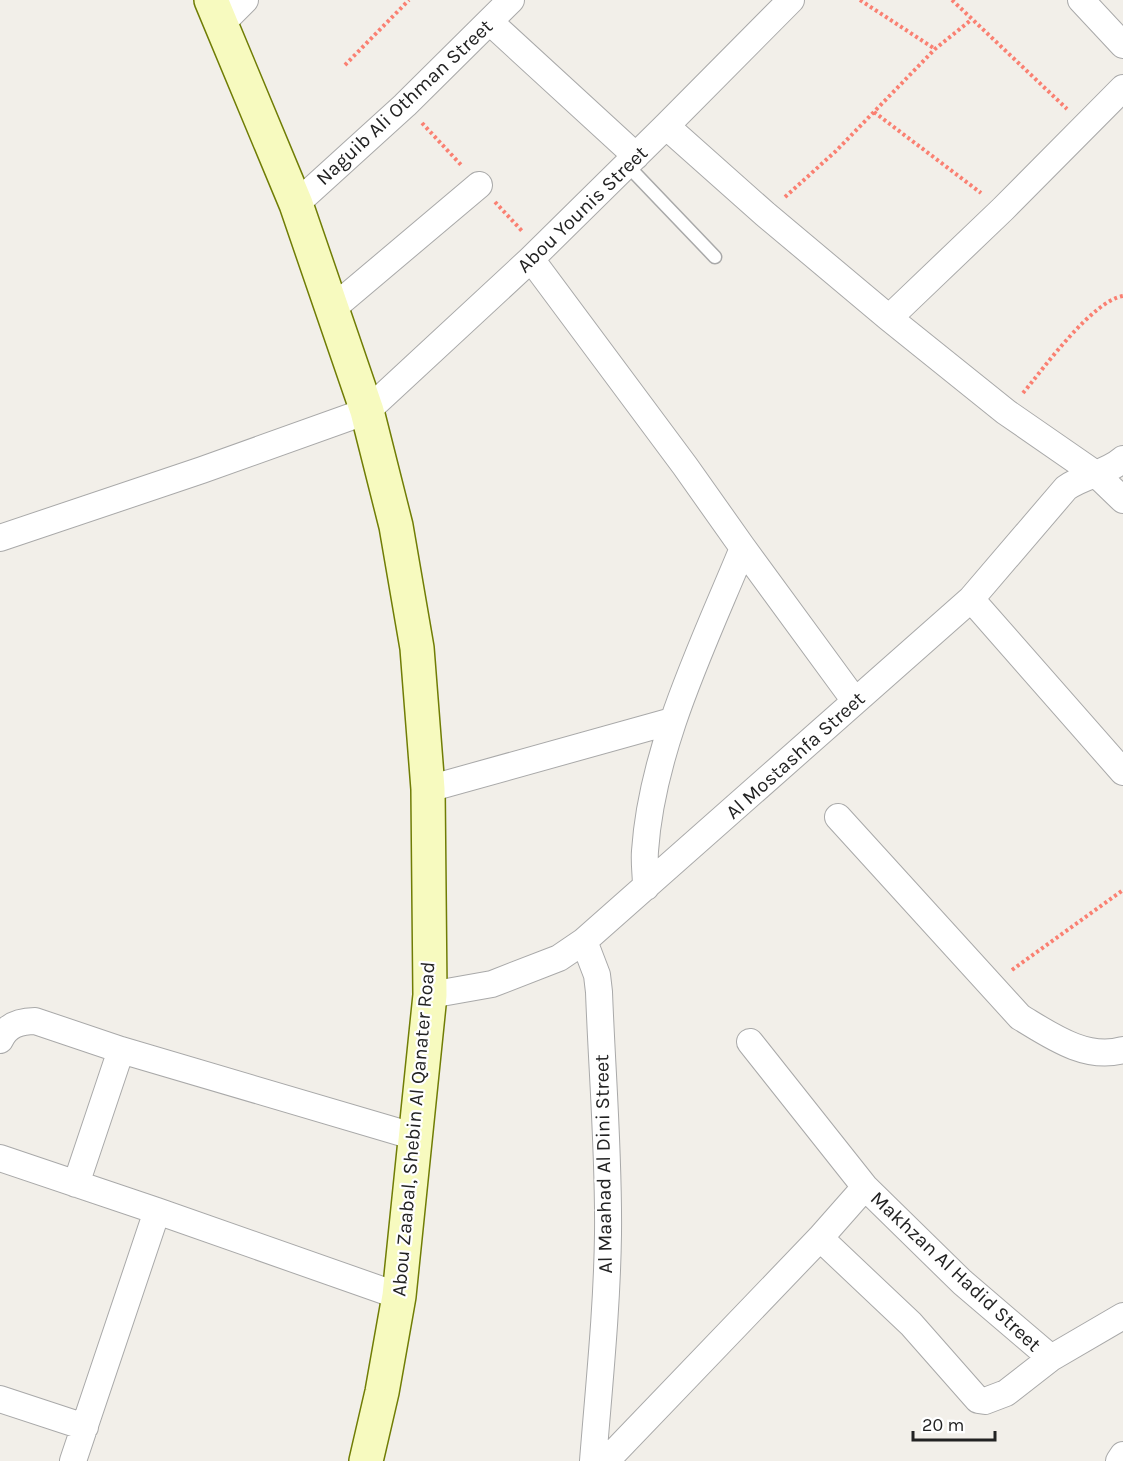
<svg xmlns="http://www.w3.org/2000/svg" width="1123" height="1461" viewBox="0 0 1123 1461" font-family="Karla,sans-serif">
<rect width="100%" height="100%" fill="#f2efe9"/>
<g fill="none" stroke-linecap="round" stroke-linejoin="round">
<defs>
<path id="lane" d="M627 165 715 257"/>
<path id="street" d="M1081 0 1123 45
M490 22 636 156
M221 24 245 0
M666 126 765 214 889 318 1006 412 1097 475 1123 500
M296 204 405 105 511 0
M531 259 685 466 743 548C704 643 652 747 645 851 644 863 646 875 646 887
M332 309 479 185
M889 318 1003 209 1123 88
M0 538 202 470 367 411 531 259 666 126 791 0
M743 548 855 701
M971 599 1123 772
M428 789 672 721
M838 817 1020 1017C1050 1035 1086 1061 1123 1050
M584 941 597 975 599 992C602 1073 609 1153 608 1234 607 1310 599 1385 593 1461
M430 995 492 984 559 958 584 941 971 599 1066 488C1084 475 1106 474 1123 459
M0 1040C7 1025 20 1021 35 1021L121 1050 416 1137
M750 1042 865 1187 962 1282 1051 1358
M0 1158 157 1211 399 1296
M76 1184 121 1050
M820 1238 911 1324 978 1400 985 1401 1006 1393 1051 1358 1123 1316
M0 1399 85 1427
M73 1461 157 1211
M606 1461 820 1238 865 1187
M1119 1461 1123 1455"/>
<path id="secondary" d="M211 0 296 204 367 411 396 526 417 648 428 789 430 995 399 1296 382 1392 366 1461"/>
</defs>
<!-- lane casing -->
<use href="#lane" stroke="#a9a9a9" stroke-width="15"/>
<!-- street casing -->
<use href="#street" stroke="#a9a9a9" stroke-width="28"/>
<!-- secondary casing -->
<use href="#secondary" stroke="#707d05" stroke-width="36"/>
<!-- path -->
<path stroke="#fa8072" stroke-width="4" stroke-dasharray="3 3" stroke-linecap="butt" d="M860 0 935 49
M952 0 1067 109
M345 65 409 0
M874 112 981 193
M422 123 462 166
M785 197 836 151 935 49 971 20
M495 202 523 232
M1023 393C1044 368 1092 301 1123 296
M1012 970 1123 890"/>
<!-- lane -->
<use href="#lane" stroke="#fff" stroke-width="12"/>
<!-- street -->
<use href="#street" stroke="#fff" stroke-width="26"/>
<!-- secondary -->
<use href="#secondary" stroke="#f7fabf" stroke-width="33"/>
</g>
<g text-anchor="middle" stroke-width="4.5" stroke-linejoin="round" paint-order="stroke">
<!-- street labels -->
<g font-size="20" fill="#222" stroke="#fff">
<text transform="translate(404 102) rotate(-43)" y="7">Naguib Ali Othman Street</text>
<text transform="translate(582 209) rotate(-44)" y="7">Abou Younis Street</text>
<text transform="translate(795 755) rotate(-42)" y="7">Al Mostashfa Street</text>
<text transform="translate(413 1129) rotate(-85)" y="7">Abou Zaabal, Shebin Al Qanater Road</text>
<text transform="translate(603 1164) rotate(-91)" y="7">Al Maahad Al Dini Street</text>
<text transform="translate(956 1271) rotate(43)" y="7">Makhzan Al Hadid Street</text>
</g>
</g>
<!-- scale -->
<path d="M913 1431v9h82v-9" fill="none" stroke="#222222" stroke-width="3"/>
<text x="922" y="1431" font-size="18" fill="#222222" stroke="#ffffff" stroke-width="4.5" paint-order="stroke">20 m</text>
</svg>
